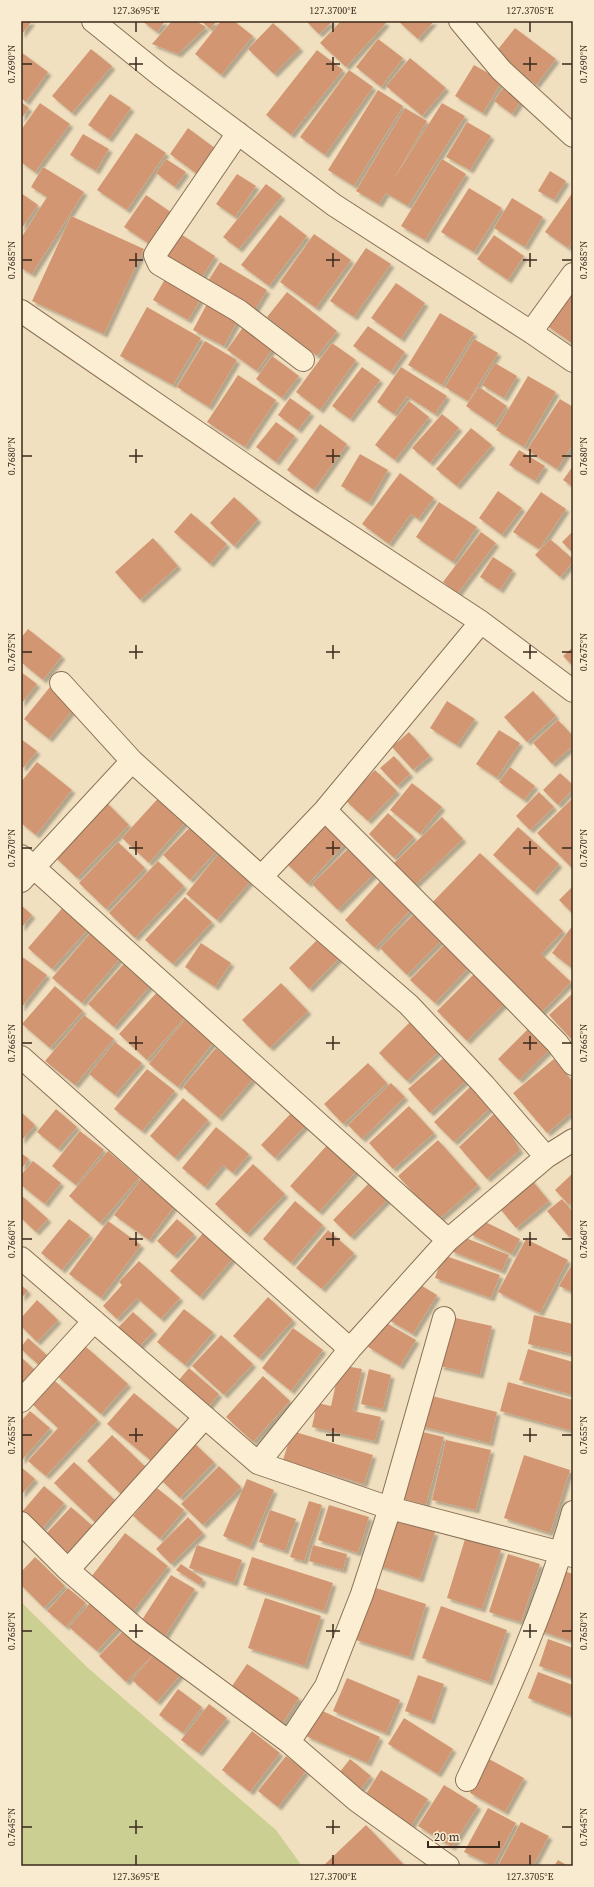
<svg xmlns="http://www.w3.org/2000/svg" width="594" height="1887" viewBox="0 0 594 1887" font-family="'Source Serif 4',serif">
<defs>
<filter id="shadow"><feDropShadow dx="3.5" dy="3.5" stdDeviation="1" flood-color="#0004"/></filter>
</defs>
<rect width="100%" height="100%" fill="#f1e0bf"/>
<!-- green -->
<path fill="#cbd092" d="M21 1602 88 1668 276 1830 302 1866H21Z"/>
<!-- building -->
<path fill="#d29772" filter="url(#shadow)" d="M21 21H32L21 35Z
M142 21H165L157 32Z
M172 21H196L206 27 178 54 152 44Z
M201 21H217L210 29Z
M221 21H234L253 36 221 75 195 54Z
M306 21H333L319 34Z
M341 21H384L386 23 346 67 320 43Z
M398 21H434L418 39Z
M273 23 300 48 274 74 248 49Z
M515 28 556 59 536 85 495 53Z
M378 39 403 58 381 87 356 67Z
M91 49 112 66 72 113 52 96Z
M317 50 343 70 291 135 266 115Z
M21 52 48 72 26 102 21 98Z
M410 58 446 88 422 116 386 86Z
M474 65 502 81 483 113 455 96Z
M349 70 373 87 325 155 300 137Z
M503 88 521 101 512 114 494 101Z
M378 90 403 106 354 186 328 170Z
M110 94 131 108 109 139 88 125Z
M21 102 29 108 21 119Z
M40 103 70 124 35 172 21 162V130Z
M442 103 465 116 408 206 386 193 379 204 356 191 405 108 427 121 392 182Z
M467 122 491 136 470 170 446 157Z
M188 128 220 152 201 177 170 154Z
M136 133 166 153 127 210 97 190Z
M83 134 109 149 96 171 70 155Z
M166 159 186 172 175 187 156 173Z
M442 159 466 174 425 240 401 226Z
M43 167 84 192 32 274 21 268V238L47 197 31 187Z
M550 171 566 181 554 200 538 191Z
M237 174 256 186 235 217 216 204Z
M266 184 282 196 239 249 223 237Z
M469 188 502 208 474 252 441 232Z
M573 192V241L568 248 545 232Z
M21 193 38 205 21 229Z
M146 195 175 215 154 247 124 227Z
M512 198 543 217 525 247 494 228Z
M280 215 307 236 269 286 241 265Z
M71 216 144 249 104 334 32 301Z
M179 233 215 256 199 282 162 259Z
M314 234 351 260 316 308 280 282Z
M494 235 524 256 508 280 477 259Z
M366 248 391 264 354 317 330 301Z
M220 262 267 290 253 313 206 284Z
M169 272 205 292 188 320 153 300Z
M396 283 425 303 401 339 371 318Z
M573 286V344L546 325Z
M287 292 337 331 317 356 267 317Z
M209 300 240 316 224 346 193 330Z
M147 307 201 338 173 385 120 356Z
M440 313 474 333 442 385 408 365Z
M248 320 278 341 257 371 227 350Z
M368 326 405 352 391 372 353 346Z
M474 339 498 353 468 401 445 387Z
M205 341 237 360 209 407 177 387Z
M332 343 356 360 320 410 296 392Z
M272 356 299 376 282 398 256 379Z
M495 363 517 376 504 398 482 385Z
M362 367 380 380 350 419 332 406Z
M401 367 447 396 435 414 407 396 394 414 377 402Z
M238 375 276 400 245 447 207 422Z
M528 376 556 392 524 447 496 430Z
M479 387 507 406 494 425 466 406Z
M290 398 311 413 298 430 278 415Z
M560 399 573 407V444L557 469 527 450Z
M409 401 429 417 395 460 375 445Z
M442 414 459 428 430 463 412 448Z
M276 422 295 436 276 462 256 447Z
M320 424 347 444 314 490 287 470Z
M471 428 492 445 457 486 436 469Z
M519 450 545 466 535 481 509 465Z
M360 454 388 470 369 503 341 486Z
M573 466V487L563 480Z
M400 473 434 498 418 519 411 514 389 544 362 524Z
M498 491 522 508 502 535 479 518Z
M541 492 566 509 539 549 513 532Z
M234 497 258 519 234 546 210 523Z
M439 502 477 527 453 562 416 537Z
M191 513 227 544 210 564 174 532Z
M481 532 496 543 458 593 443 582Z
M572 532 573 533V553L562 542Z
M153 538 178 566 140 600 115 572Z
M550 539 573 559V562L560 577 535 555Z
M493 557 513 570 500 590 480 577Z
M28 629 62 656 43 680 21 662V638Z
M573 647V666L563 656Z
M21 672 37 684 21 704Z
M50 687 75 707 49 739 24 719Z
M533 691 556 716 527 742 504 717Z
M447 701 475 719 457 745 430 728Z
M558 720 573 736V746L552 764 533 743Z
M499 730 520 743 497 778 476 764Z
M409 732 430 756 413 770 392 747Z
M21 739 37 751 23 768 21 766Z
M394 756 410 774 397 786 380 768Z
M37 762 72 790 36 835 21 823V782Z
M510 767 535 786 524 800 499 782Z
M375 770 397 791 368 821 345 800Z
M560 773 573 785V789L558 805 543 790Z
M412 783 442 807 420 834 390 810Z
M539 792 554 807 530 830 516 816Z
M162 794 188 819 149 863 122 838Z
M573 798V865L571 867 537 833Z
M105 801 129 825 77 878 53 855Z
M388 813 414 837 394 858 369 834Z
M325 817 349 839 308 884 284 861Z
M442 817 463 839 415 885 394 863Z
M196 821 222 845 190 880 163 855Z
M518 827 559 864 534 892 493 855Z
M118 842 145 868 106 909 79 883Z
M353 844 379 869 338 910 312 884Z
M220 852 252 879 217 920 186 894Z
M480 853 563 931 541 954 571 982 538 1016 426 909Z
M158 861 184 886 135 938 109 913Z
M384 877 415 905 375 948 345 920Z
M573 886V914L559 900Z
M185 897 212 922 173 964 145 940Z
M21 905 32 915 21 928Z
M65 905 90 927 52 969 28 948Z
M417 911 444 938 407 975 380 948Z
M573 925V969L552 953Z
M92 931 122 956 82 1003 52 978Z
M324 933 344 953 309 989 289 968Z
M447 942 471 965 435 1003 410 980Z
M201 943 231 963 215 987 185 967Z
M21 956 47 975 21 1008Z
M129 958 155 980 114 1027 88 1004Z
M479 969 509 999 467 1041 437 1011Z
M281 983 308 1011 270 1048 242 1020Z
M55 986 83 1011 50 1048 22 1024Z
M159 990 187 1015 147 1060 119 1034Z
M573 993V1039L572 1040 549 1015Z
M84 1015 114 1039 75 1085 45 1061Z
M188 1016 216 1039 178 1087 149 1064Z
M411 1021 440 1050 407 1081 379 1053Z
M529 1028 550 1049 519 1080 498 1059Z
M115 1042 142 1063 115 1095 89 1074Z
M216 1048 253 1079 219 1118 183 1087Z
M450 1052 472 1075 430 1113 408 1089Z
M554 1059 573 1082V1111L547 1133 513 1093Z
M368 1063 387 1083 343 1124 324 1104Z
M147 1069 175 1091 142 1131 114 1109Z
M391 1083 405 1097 362 1139 348 1125Z
M472 1085 492 1106 454 1142 434 1122Z
M183 1098 208 1120 175 1158 150 1136Z
M409 1106 434 1133 393 1169 369 1143Z
M56 1109 77 1127 58 1149 37 1132Z
M293 1111 307 1124 275 1158 261 1145Z
M497 1111 520 1150 487 1179 459 1147Z
M21 1112 35 1125 21 1141Z
M216 1127 249 1154 233 1173 223 1165 205 1187 182 1168Z
M80 1131 104 1150 76 1185 52 1166Z
M438 1140 478 1185 438 1220 398 1176Z
M330 1142 359 1168 319 1212 290 1186Z
M108 1151 139 1178 100 1223 69 1196Z
M21 1153 29 1159 21 1169Z
M33 1161 61 1183 45 1204 21 1185V1175Z
M253 1164 285 1194 247 1234 215 1204Z
M573 1173V1202L569 1205 555 1190Z
M142 1178 176 1204 149 1240 114 1215Z
M530 1178 549 1201 516 1228 497 1205Z
M371 1181 389 1198 351 1237 333 1220Z
M21 1195 48 1219 36 1232 21 1218Z
M562 1199 573 1212V1234L569 1237 547 1211Z
M295 1201 323 1225 291 1263 263 1239Z
M477 1218 520 1239 512 1254 470 1234Z
M69 1219 90 1235 62 1270 41 1253Z
M177 1219 194 1234 174 1256 157 1241Z
M108 1221 141 1245 101 1298 69 1274Z
M328 1230 354 1253 322 1289 296 1268Z
M204 1232 234 1257 200 1297 170 1271Z
M458 1235 509 1255 502 1271 451 1251Z
M526 1239 568 1260 540 1313 498 1292Z
M443 1255 500 1275 491 1298 435 1278Z
M139 1261 180 1298 161 1319 137 1298 117 1319 103 1306 122 1285 119 1282Z
M573 1263V1292L559 1286Z
M414 1281 437 1295 413 1334 389 1320Z
M21 1285 28 1291 21 1298Z
M268 1297 293 1320 259 1358 233 1336Z
M37 1300 58 1320 37 1342 21 1326V1318Z
M184 1309 213 1332 185 1365 157 1342Z
M133 1312 154 1331 134 1352 113 1333Z
M534 1315 573 1324V1354L528 1344Z
M451 1317 492 1326 480 1375 440 1366Z
M383 1321 416 1340 400 1366 368 1347Z
M293 1328 323 1350 291 1391 262 1368Z
M221 1335 253 1364 224 1395 192 1366Z
M28 1338 49 1357 41 1367 21 1349V1347Z
M85 1346 128 1384 101 1414 57 1376Z
M528 1349 573 1362V1395L519 1380Z
M21 1357 38 1373 21 1391Z
M340 1365 362 1369 353 1411 381 1417 375 1441 312 1427 317 1403 331 1406Z
M189 1368 219 1394 203 1413 173 1387Z
M369 1369 391 1375 383 1409 361 1404Z
M263 1376 290 1401 253 1442 226 1417Z
M55 1381 98 1420 46 1476 28 1461 58 1428 33 1405Z
M508 1382 573 1400V1431L500 1411Z
M134 1393 182 1433 155 1464 107 1424Z
M424 1394 497 1412 490 1443 417 1425Z
M30 1411 50 1428 22 1460 21 1459V1421Z
M414 1430 444 1437 426 1505 396 1497Z
M292 1431 373 1455 364 1484 283 1460Z
M112 1435 150 1471 125 1498 87 1461Z
M191 1440 214 1462 180 1498 157 1476Z
M446 1440 491 1450 476 1510 432 1500Z
M524 1455 570 1470 550 1533 504 1518Z
M74 1462 118 1503 98 1525 54 1483Z
M219 1466 241 1487 203 1525 181 1504Z
M21 1467 35 1479 21 1495Z
M247 1479 274 1490 250 1547 223 1536Z
M44 1486 64 1503 37 1535 21 1513Z
M157 1488 184 1510 160 1539 133 1516Z
M309 1501 322 1505 304 1561 290 1557Z
M329 1505 369 1517 358 1553 318 1540Z
M71 1507 95 1528 66 1559 43 1537Z
M270 1510 296 1519 285 1551 259 1542Z
M188 1517 203 1533 171 1564 156 1549Z
M390 1518 435 1532 420 1579 376 1565Z
M125 1533 168 1566 131 1614 88 1581Z
M465 1539 501 1550 482 1609 447 1598Z
M197 1545 242 1560 234 1583 189 1568Z
M313 1545 347 1554 343 1570 309 1561Z
M508 1554 540 1564 521 1622 489 1612Z
M35 1557 65 1586 44 1608 21 1585V1572Z
M252 1557 333 1583 324 1611 243 1585Z
M181 1564 203 1579 200 1585 176 1570Z
M561 1570 573 1574V1642L539 1630Z
M171 1575 195 1589 162 1641 138 1626Z
M373 1587 426 1604 410 1657 356 1640Z
M68 1588 86 1603 66 1627 47 1611Z
M265 1598 321 1616 305 1666 248 1648Z
M91 1602 119 1627 97 1651 69 1627Z
M441 1606 507 1630 489 1682 422 1658Z
M125 1629 153 1655 126 1682 99 1656Z
M548 1639 573 1648V1678L539 1666Z
M157 1651 182 1673 157 1702 132 1680Z
M247 1664 299 1698 282 1724 230 1689Z
M538 1672 573 1685V1716L528 1698Z
M418 1675 444 1684 431 1721 405 1711Z
M347 1678 400 1700 386 1733 333 1711Z
M178 1689 202 1707 183 1733 159 1715Z
M209 1704 227 1718 199 1753 181 1740Z
M318 1709 380 1737 368 1763 306 1736Z
M404 1718 453 1749 438 1774 388 1744Z
M252 1731 280 1753 250 1792 222 1770Z
M286 1756 306 1771 278 1807 258 1791Z
M350 1759 371 1776 357 1794 335 1778Z
M489 1759 524 1778 505 1812 470 1793Z
M381 1770 428 1799 411 1826 364 1797Z
M444 1785 478 1806 452 1847 418 1826Z
M488 1808 516 1823 493 1866 464 1852Z
M521 1822 549 1836 533 1866H498Z
M366 1825 405 1866H323Z
M558 1860 568 1866H554Z"/>
<g fill="none" stroke-linecap="round" stroke-linejoin="round">
<defs>
<path id="minor" d="M93 21 160 75 334 205 531 332 573 361
M460 21 501 70 573 136
M238 133 158 250 155 255 159 264 239 311 303 360
M21 311 300 503 481 622 573 691
M531 332 573 274
M61 683 132 761
M325 810 500 985 557 1043 573 1064
M21 856 448 1240
M261 877 325 810 481 622
M21 881 132 761 261 877 409 1005 484 1085 546 1157 448 1240 350 1349 258 1463
M21 1057 350 1349
M546 1157 573 1140
M21 1258 258 1463 390 1508 573 1556
M21 1401 94 1321
M21 1523 68 1570 140 1632 289 1742 326 1686 362 1594 390 1508 444 1318
M68 1570 205 1417
M289 1742 356 1800 448 1866
M467 1780C508 1693 547 1605 573 1512"/>
</defs>
<!-- minor casing -->
<use href="#minor" stroke="#8b7056" stroke-width="24"/>
<!-- minor -->
<use href="#minor" stroke="#fbeed3" stroke-width="22"/>
</g>
<!-- ticks -->
<path fill="none" stroke="#3a291c" stroke-width="1.5" d="M136 22V32M333 22V32M530 22V32M136 57V71M333 57V71M530 57V71M22 64H32M129 64H143M326 64H340M523 64H537M562 64H572M136 253V267M333 253V267M530 253V267M22 260H32M129 260H143M326 260H340M523 260H537M562 260H572M136 449V463M333 449V463M530 449V463M22 456H32M129 456H143M326 456H340M523 456H537M562 456H572M136 645V659M333 645V659M530 645V659M22 652H32M129 652H143M326 652H340M523 652H537M562 652H572M136 841V855M333 841V855M530 841V855M22 848H32M129 848H143M326 848H340M523 848H537M562 848H572M136 1036V1050M333 1036V1050M530 1036V1050M22 1043H32M129 1043H143M326 1043H340M523 1043H537M562 1043H572M136 1232V1246M333 1232V1246M530 1232V1246M22 1239H32M129 1239H143M326 1239H340M523 1239H537M562 1239H572M136 1428V1442M333 1428V1442M530 1428V1442M22 1435H32M129 1435H143M326 1435H340M523 1435H537M562 1435H572M136 1624V1638M333 1624V1638M530 1624V1638M22 1631H32M129 1631H143M326 1631H340M523 1631H537M562 1631H572M136 1820V1834M333 1820V1834M22 1827H32M129 1827H143M326 1827H340M562 1827H572M136 1855V1865M333 1855V1865M530 1855V1865"/>
<!-- border -->
<rect width="594" height="1887" fill="none" stroke="#f8ebcf" stroke-width="44"/>
<!-- scale -->
<path d="M428 1841v6h71v-6" fill="none" stroke="#3a291c" stroke-width="2"/>
<text x="434" y="1841" font-size="12" fill="#3a291c" stroke="#f8ebcf" stroke-width="3" paint-order="stroke">20 m</text>
<rect x="22" y="22" width="550" height="1843" fill="none" stroke="#3a291c" stroke-width="1.5"/>
<g font-size="10" text-anchor="middle" fill="#3a291c">
<text x="136" y="14">127.3695°E</text>
<text x="333" y="14">127.3700°E</text>
<text x="530" y="14">127.3705°E</text>
<text transform="translate(11 64) rotate(-90)" y="4">0.7690°N</text>
<text transform="translate(583 64) rotate(-90)" y="4">0.7690°N</text>
<text transform="translate(11 260) rotate(-90)" y="4">0.7685°N</text>
<text transform="translate(583 260) rotate(-90)" y="4">0.7685°N</text>
<text transform="translate(11 456) rotate(-90)" y="4">0.7680°N</text>
<text transform="translate(583 456) rotate(-90)" y="4">0.7680°N</text>
<text transform="translate(11 652) rotate(-90)" y="4">0.7675°N</text>
<text transform="translate(583 652) rotate(-90)" y="4">0.7675°N</text>
<text transform="translate(11 848) rotate(-90)" y="4">0.7670°N</text>
<text transform="translate(583 848) rotate(-90)" y="4">0.7670°N</text>
<text transform="translate(11 1043) rotate(-90)" y="4">0.7665°N</text>
<text transform="translate(583 1043) rotate(-90)" y="4">0.7665°N</text>
<text transform="translate(11 1239) rotate(-90)" y="4">0.7660°N</text>
<text transform="translate(583 1239) rotate(-90)" y="4">0.7660°N</text>
<text transform="translate(11 1435) rotate(-90)" y="4">0.7655°N</text>
<text transform="translate(583 1435) rotate(-90)" y="4">0.7655°N</text>
<text transform="translate(11 1631) rotate(-90)" y="4">0.7650°N</text>
<text transform="translate(583 1631) rotate(-90)" y="4">0.7650°N</text>
<text transform="translate(11 1827) rotate(-90)" y="4">0.7645°N</text>
<text transform="translate(583 1827) rotate(-90)" y="4">0.7645°N</text>
<text x="136" y="1880">127.3695°E</text>
<text x="333" y="1880">127.3700°E</text>
<text x="530" y="1880">127.3705°E</text>
</g>
</svg>
